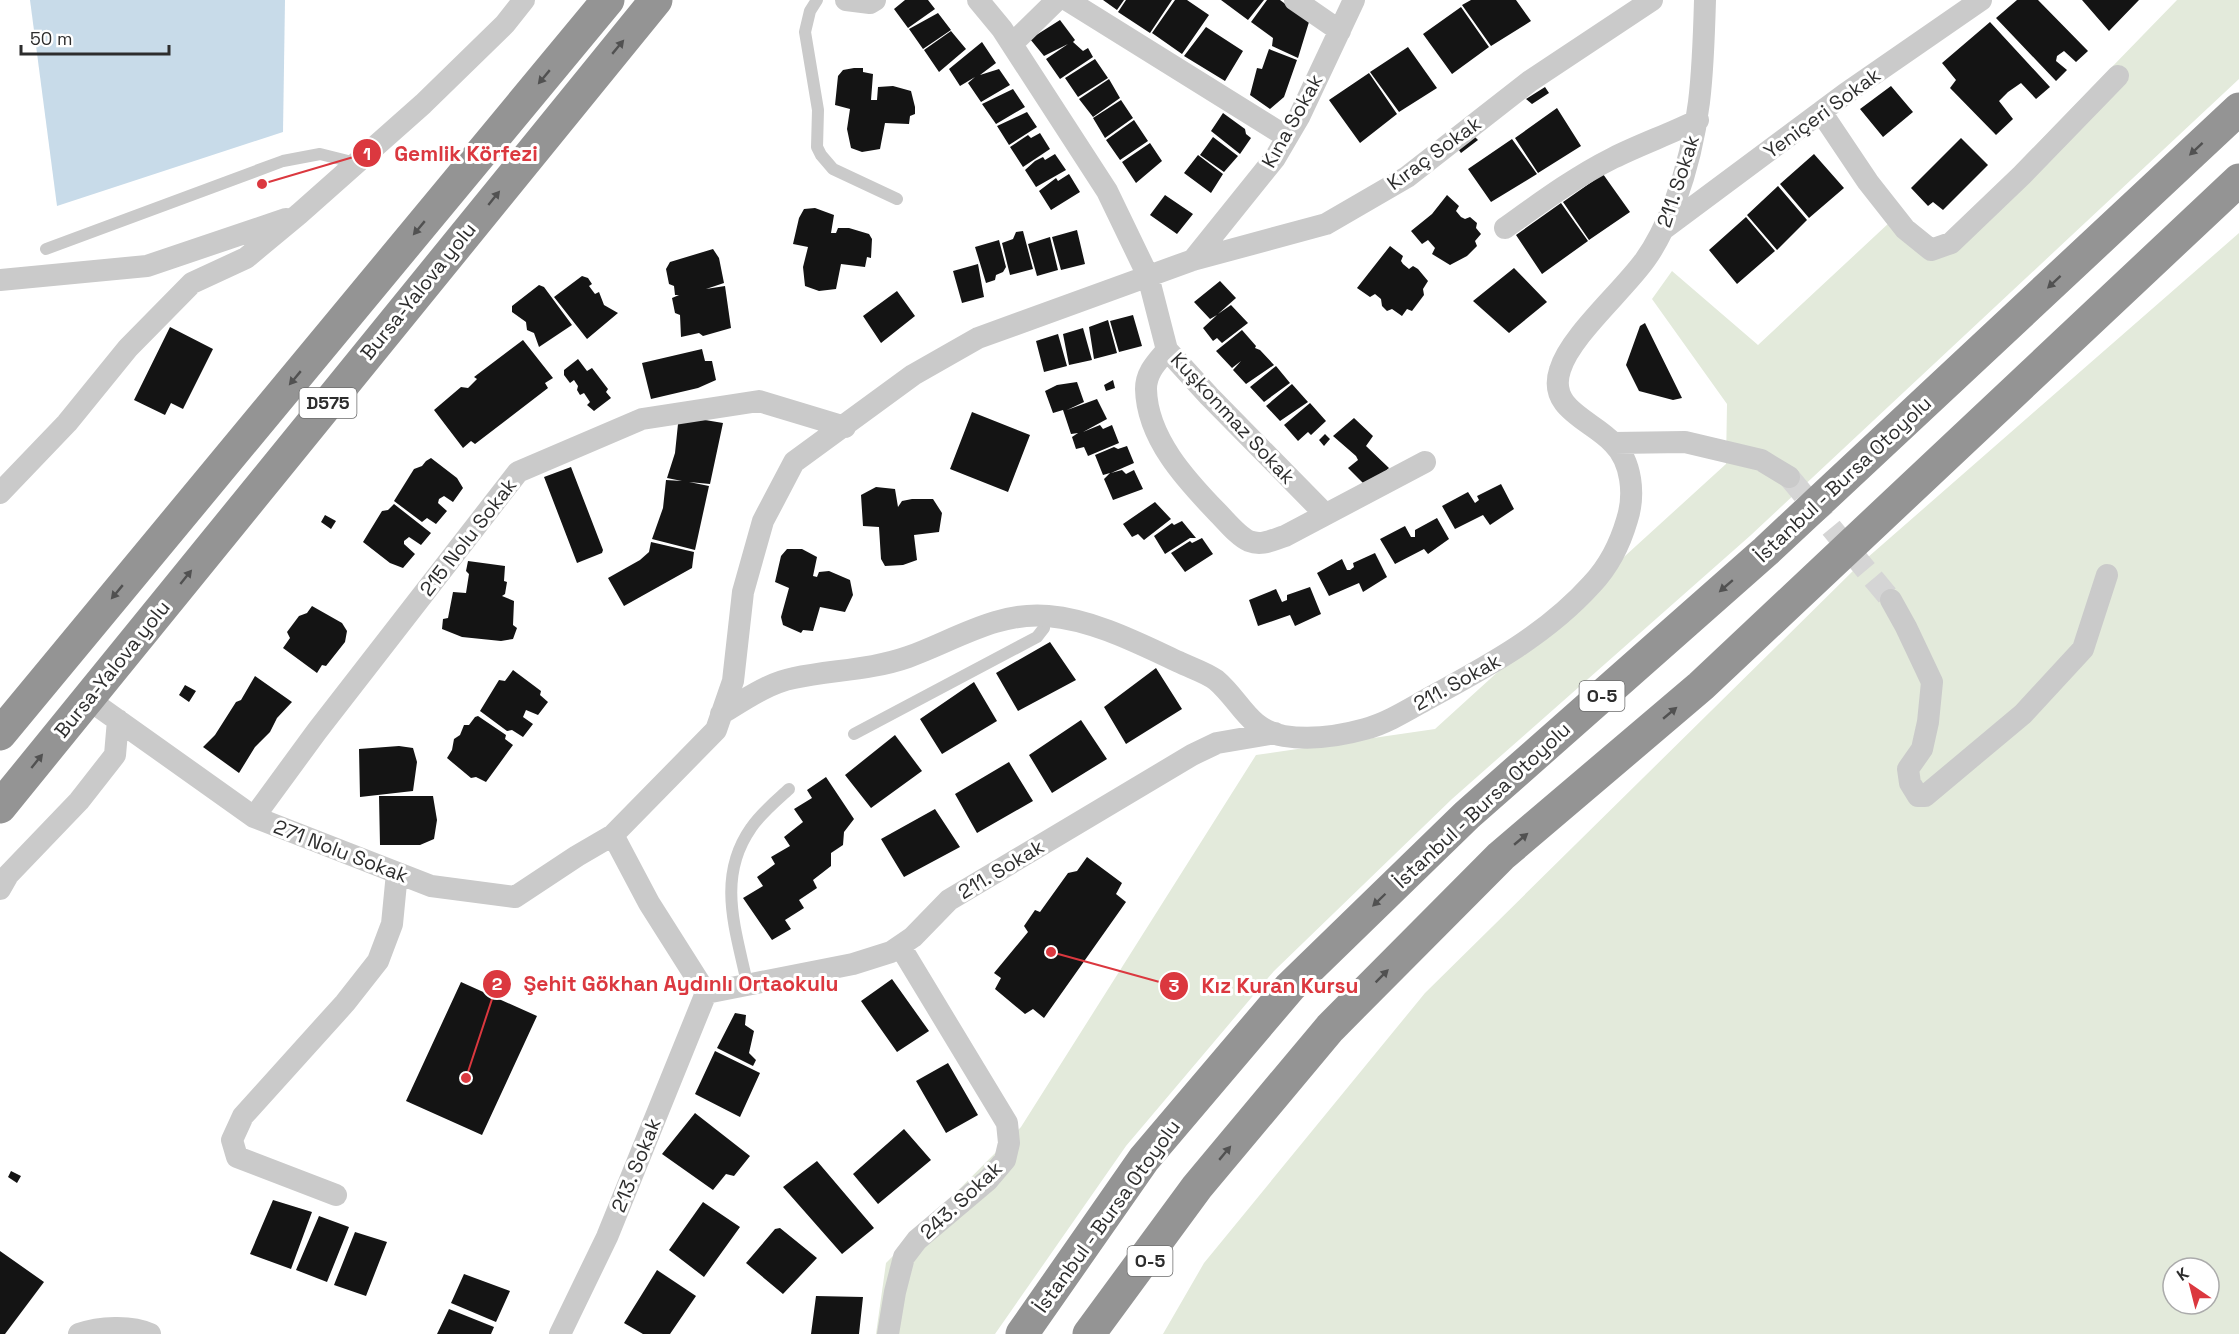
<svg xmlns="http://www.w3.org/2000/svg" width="2239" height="1334" viewBox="0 0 2239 1334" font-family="'Space Grotesk',sans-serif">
<rect width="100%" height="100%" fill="#fff"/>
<!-- green -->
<path fill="#e3eadb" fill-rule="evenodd" d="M2177 0H2239V79L1751 535 1452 799 1274 971 1126 1146 995 1334H876L886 1263 1021 1127 1256 755 1435 729 1726 464 1727 404 1652 299 1672 271 1758 345 1890 222 1943 255 2008 174Z
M2239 233V1334H1163L1204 1263 1425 993 1859 565ZM2173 1268H2209V1304H2173Z"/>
<!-- water -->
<path fill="#c8dbe9" d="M30 0H285L283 132 57 206Z"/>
<!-- building -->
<path fill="#141414" d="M905 0H928L935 9 908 28 894 9Z
M1103 0H1124L1117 10Z
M1126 0H1172L1150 33 1118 12Z
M1175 0H1187L1209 15 1182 54 1152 33Z
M1221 0H1264L1248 20Z
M1267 0H1280L1309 22 1298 58 1272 46 1273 38 1251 22Z
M1471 0H1516L1531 21 1491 46 1462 5Z
M2017 0H2038L2088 51 2076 62 2064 51 2057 56 2056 61 2067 70 2056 81 1996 18Z
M2082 0H2139L2109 31Z
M1461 7 1489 47 1452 74 1423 34Z
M938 13 951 30 923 49 909 29Z
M1060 20 1075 40 1073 42 1083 51 1088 48 1093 57 1060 79 1046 59 1068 44 1044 56 1030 39Z
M1990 22 2050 87 2036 99 2021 83 2008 92 1999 101 2013 119 1996 135 1950 88 1956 80 1942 63Z
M1206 27 1243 51 1225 81 1184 56Z
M951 31 966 49 939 72 924 50Z
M982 42 996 63 980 75 999 69 1010 85 981 102 968 83 975 77 960 86 949 69Z
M1408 47 1437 88 1399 112 1370 72Z
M1269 49 1297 60 1284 97 1270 109 1250 95 1257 68 1262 69Z
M1095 59 1108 78 1078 97 1065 78Z
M854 68H863V72L873 74 871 100H877L878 87 893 86 911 91 915 107V114L910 116 909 124 885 123 880 149 862 152 851 148 847 129 850 109 835 105 838 76 843 70Z
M1369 73 1397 114 1360 143 1329 100Z
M1109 79 1120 98 1093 117 1079 99Z
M1891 86 1913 112 1883 137 1860 109Z
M1545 87 1549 93 1532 104 1526 99Z
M1013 89 1025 107 996 124 982 104Z
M1121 100 1133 118 1105 138 1093 118Z
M1557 108 1581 146 1538 173 1515 138Z
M1027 112 1037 127 1009 145 997 126Z
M1223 113 1245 129 1246 134 1251 138 1240 154 1211 131Z
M1134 120 1148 141 1120 160 1106 140Z
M1040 133 1050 149 1023 167 1010 147 1028 135 1031 138Z
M1474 136 1478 140 1461 153 1456 146Z
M1213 137 1238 156 1224 172 1200 155Z
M1961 138 1988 165 1943 210 1933 202 1928 206 1911 188Z
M1512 139 1537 174 1491 202 1468 169Z
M1150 143 1162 161 1136 183 1122 162Z
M1055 154 1066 170 1036 187 1025 170 1035 161 1043 157 1045 160Z
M1814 154 1844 188 1809 218 1780 184Z
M1198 155 1223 174 1211 193 1184 173Z
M1069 174 1080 192 1051 210 1039 191 1056 178 1058 181Z
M1603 174 1630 212 1589 240 1563 202Z
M1778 186 1807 220 1777 250 1747 215Z
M1165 195 1193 214 1177 234 1150 215Z
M1447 195 1459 206 1456 211 1461 217 1465 219 1470 217 1477 223 1476 228 1481 234 1475 241 1477 246 1467 256 1450 265 1432 254 1435 248 1428 240 1422 244 1411 231 1432 214Z
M1561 203 1588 241 1542 274 1516 235Z
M815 208 834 215 831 233H836L838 228H849L869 234 872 239 871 258 867 257 865 267 841 264 836 289 819 291 805 286 803 267 808 247 793 244 799 218 804 209Z
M1746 217 1775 251 1737 284 1709 250Z
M1077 230 1085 264 1061 270 1052 237Z
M1023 231 1033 269 1010 275 1002 243 1013 239 1016 232Z
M1050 237 1058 270 1037 276 1028 244Z
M999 240 1006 267 1003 272 996 275 995 280 986 283 975 247Z
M1390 246 1403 256 1401 261 1403 264 1409 269 1413 266 1418 269 1428 281 1423 289 1424 295 1412 311 1407 309 1402 316 1392 309 1387 311 1382 306 1381 299 1375 294 1370 297 1357 288Z
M713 249 719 258 724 283 706 289 725 286 731 328 703 336 699 333 681 337 680 315 675 313 672 298 679 295H675L674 286 669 284 666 269 670 262Z
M978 264 984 297 962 303 953 271Z
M1514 268 1547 302 1509 333 1473 301Z
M582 276 588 278 592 284 589 286 595 294 599 292 604 305 618 313 587 339 554 297Z
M1220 281 1236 298 1218 314 1231 305 1248 323 1222 343 1217 338 1213 341 1203 328 1217 315 1210 319 1194 302Z
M539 285 544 287 572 325 539 347 534 333 527 330 526 322 512 312V306Z
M897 291 915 316 881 343 863 316Z
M1133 315 1142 346 1119 352 1110 321Z
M1108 320 1117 353 1094 359 1089 327Z
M1645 323 1682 398 1673 400 1639 391 1626 365 1640 326Z
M170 327 213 349 183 409 171 403 165 415 134 400Z
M1083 328 1092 360 1069 365 1063 334Z
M1242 330 1256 346 1255 348 1260 350 1274 365 1246 384 1233 370 1241 361 1232 368 1216 351Z
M1058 334 1067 366 1044 372 1036 341Z
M523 340 553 378 545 383 548 388 475 444 471 441 463 448 434 410 461 387 468 388 477 379 474 377Z
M702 349 705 361H712L716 380 698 388 651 399 642 363Z
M578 359 587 371 592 368 608 389 606 392 611 398 594 411 587 405 590 402 584 393 580 395 577 390 578 386 574 380 570 383 564 375V370Z
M1276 366 1290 383 1264 402 1250 387Z
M1113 380 1115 388 1106 391 1104 385Z
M1077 382 1084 402 1067 410 1097 399 1107 419 1083 432 1100 425 1103 429 1112 425 1119 443 1088 456 1084 447 1076 449 1072 437 1078 433 1071 434 1063 410 1053 413 1045 391 1057 385Z
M1292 384 1308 402 1280 421 1266 406Z
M1310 403 1326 421 1311 435 1308 432 1298 441 1284 425Z
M972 412 1030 435 1008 492 950 469Z
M693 418 723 423 710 484 689 482 709 486 695 550 652 539 663 508 666 480 682 481 667 478 675 453 678 424Z
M1354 418 1373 436 1366 446 1389 468 1368 488 1348 468 1358 460 1356 456 1333 436Z
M1325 434 1330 439 1324 446 1319 440Z
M1127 446 1134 463 1111 473 1122 470 1126 474 1134 470 1143 489 1113 500 1104 479 1110 473 1103 475 1095 455 1114 447 1118 449Z
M431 458 457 478 463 488 453 502 444 496 439 499 438 503 447 511 436 524 427 518 422 522 394 501 414 469 422 466 426 461Z
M571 467 603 550 602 553 577 563 544 477Z
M1501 484 1514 509 1490 525 1483 515 1455 529 1442 506 1468 492 1475 503 1479 500 1477 496Z
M876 487 895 489 898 507 902 501 912 499H933L942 513 939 532 914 535 917 560 903 565 885 566 881 559 879 527 863 526 861 495Z
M1155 502 1171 519 1144 540 1138 534 1132 537 1123 524Z
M394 504 431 533 421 545 409 537 404 541V544L415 554 403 568 390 563 363 542 382 511 388 510Z
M325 515 336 521 331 529 321 522Z
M1437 518 1449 539 1428 554 1424 549 1395 564 1380 539 1405 526 1411 537H1415V530Z
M1182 521 1196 538H1190L1165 554 1154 536 1172 523 1174 525Z
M1202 538 1213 554 1185 572 1171 553 1190 541 1192 543Z
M651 542 694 552 692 568 624 606 608 578 640 560 649 552Z
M787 549H802L817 557 813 576 817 577 819 572 829 571 850 580 853 595 845 612 820 607 813 631 803 630 801 633 783 625 781 617 789 588 775 582 781 556Z
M1375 553 1387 577 1363 592 1359 583 1329 596 1317 573 1342 559 1347 570H1350L1354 567 1353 563Z
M468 561 505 566 504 581 507 582 505 594 502 596 514 601 513 625 517 628 513 639 501 641 462 637 442 629 443 619 448 618 453 592 466 593 469 574 466 571Z
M1310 587 1321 614 1295 626 1290 615 1258 626 1249 600 1276 589 1282 602 1287 600V595Z
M312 606 342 623 347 631 345 642 326 666 322 665 317 673 283 648 290 638 287 632 299 616 307 613Z
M1050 642 1076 680 1018 711 996 673Z
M1156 668 1182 709 1126 744 1104 707Z
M513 670 541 691 540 695 548 702 538 715 526 710 523 717 533 724 523 737 512 730 507 731 480 711 499 680 505 681Z
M255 676 292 702 277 718 270 732 255 747 239 773 203 747 215 735 236 702 241 700Z
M974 682 997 721 942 754 920 719Z
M185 685 196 691 189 702 179 695Z
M478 716 506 735 505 739 513 745 486 782 476 777 471 778 447 758 452 750 454 739 460 735 464 725H469L475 717Z
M1081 720 1107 759 1052 793 1029 755Z
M895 735 922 771 871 808 845 775Z
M399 746 413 748 417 762 413 791 360 797 359 749Z
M1009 762 1033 801 977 833 955 794Z
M826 777 854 819 844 832 843 845 831 853V866L813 880 817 888 799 900 804 908 785 920 791 929 772 940 743 898 763 886 757 877 775 864 771 857 790 846 784 837 803 822 794 809 812 798 807 790Z
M379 796H433L437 820 434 839 420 845H380Z
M935 809 960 847 904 877 881 839Z
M1087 857 1122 883 1116 894 1126 902 1044 1018 1033 1009 1025 1014 995 989 1001 978 994 973 1028 932 1024 926 1035 910 1040 912 1068 873 1077 871Z
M892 979 929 1031 897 1052 861 1001Z
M461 982 537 1016 482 1135 406 1101Z
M735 1013 746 1015 745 1025 754 1031 749 1053 756 1060 753 1066 717 1048Z
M715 1051 760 1073 740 1117 695 1094Z
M948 1063 978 1115 946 1133 916 1081Z
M695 1113 750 1156 734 1176 726 1174 713 1190 662 1154Z
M904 1129 931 1160 878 1204 853 1174Z
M817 1161 874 1228 842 1254 783 1187Z
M11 1171 21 1176 17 1183 8 1177Z
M273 1200 312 1212 291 1269 250 1254Z
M703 1202 740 1227 704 1277 669 1250Z
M319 1216 349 1227 327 1282 296 1270Z
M780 1228 817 1258 783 1294 746 1263 775 1229Z
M355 1232 387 1242 366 1296 334 1285Z
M0 1251 44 1282 5 1334H0Z
M657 1270 696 1296 670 1334H643L624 1323Z
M464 1274 510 1291 496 1322 451 1303Z
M816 1296 863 1297 859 1334H811Z
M449 1309 494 1327 491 1334H437Z"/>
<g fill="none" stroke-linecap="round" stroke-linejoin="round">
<!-- street-tunnel -->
<path stroke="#d5d5d5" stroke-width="22" stroke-dasharray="22 11" stroke-linecap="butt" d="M1789 477 1891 600"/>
<!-- lane -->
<path stroke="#cacaca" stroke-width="12" d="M817 0 810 11 805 32 818 110 817 147 821 155 833 169 897 199
M46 249 283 161 320 154 356 163
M854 734 1037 637 1044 628 1045 615
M747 983C736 930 716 878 751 828 761 813 776 801 789 789"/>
<!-- street -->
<path stroke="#cacaca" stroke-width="22" d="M846 0 870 3 875 0
M978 0 1002 29 1107 191 1148 276 1167 350 1209 396 1325 514
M1067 0 1287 137
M1295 0 1340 31
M1012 44 1057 0
M1821 112 1868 182 1905 229 1931 250 1951 243 2022 175 2118 76
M1505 228C1540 203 1575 177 1613 158 1641 144 1670 134 1698 120
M1665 228 1845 94 1981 0
M1193 260 1275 158 1299 117 1354 0
M0 280 147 266 286 219
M1167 350C1157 362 1146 372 1146 389 1147 438 1186 480 1218 513 1227 522 1238 536 1249 541 1262 546 1272 540 1285 536L1425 462
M1614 443 1685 442 1761 460 1789 477
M0 493 67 423 128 348 192 283 246 258 299 214 423 104 505 24 524 0
M1891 600 1906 627 1932 682 1928 722 1922 749 1908 769 1910 783 1918 796H1925L2023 714 2083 649 2107 575
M88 699 254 817 431 886 515 897 577 856 613 835
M721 714C744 700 768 683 794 678 832 670 871 670 908 657 953 641 998 611 1048 616 1094 620 1138 643 1179 662 1191 668 1205 672 1216 680 1241 701 1248 730 1284 736 1310 740 1340 736 1365 729 1388 723 1411 708 1431 697 1490 665 1547 634 1592 584 1609 566 1620 544 1627 520 1635 495 1632 462 1613 443 1592 420 1547 409 1560 370 1570 336 1623 291 1645 260 1658 242 1667 222 1675 202 1701 131 1703 74 1705 0
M254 817 317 731 518 472 642 419 759 401 845 427
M0 889 8 875 79 801 115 755 118 720
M706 993 649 903 613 835 716 730 733 681 743 592 763 521 794 462 913 375 978 338 1193 260 1326 224 1407 177 1530 81 1652 0
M706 993 853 964 891 952 913 937 949 900 1192 755 1217 743 1275 733
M336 1195 237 1157 232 1140 243 1116 345 1003 378 961 392 924 397 873
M79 1334C99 1327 131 1325 150 1334
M560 1334 607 1237 706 993
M888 1334 895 1292 904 1257 917 1240 988 1180 1005 1160 1009 1143 1007 1123 900 946"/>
<!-- highway -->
<path stroke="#949494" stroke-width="33" d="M0 734 608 0
M0 807 656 0
M1022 1334 1144 1159 1290 987 1467 815 1766 551 2239 109
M1089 1334 1197 1187 1330 1028 1501 856 1701 686 2239 180"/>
</g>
<!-- one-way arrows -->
<defs><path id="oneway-solid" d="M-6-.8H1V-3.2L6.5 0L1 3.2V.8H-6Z" transform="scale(1.5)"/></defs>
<g fill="#515151">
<use href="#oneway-solid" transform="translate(618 47) rotate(-50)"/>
<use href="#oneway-solid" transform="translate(544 77) rotate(130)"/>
<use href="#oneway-solid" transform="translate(2196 149) rotate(137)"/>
<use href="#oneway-solid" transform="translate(494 198) rotate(-51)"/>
<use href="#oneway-solid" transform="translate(419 228) rotate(130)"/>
<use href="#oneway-solid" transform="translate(2054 282) rotate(137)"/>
<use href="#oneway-solid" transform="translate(295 378) rotate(130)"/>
<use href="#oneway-solid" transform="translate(186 577) rotate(-51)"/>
<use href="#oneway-solid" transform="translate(1726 586) rotate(139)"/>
<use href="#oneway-solid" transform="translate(117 592) rotate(130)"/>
<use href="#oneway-solid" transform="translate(1670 713) rotate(-40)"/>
<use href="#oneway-solid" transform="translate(37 761) rotate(-51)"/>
<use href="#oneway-solid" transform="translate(1521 839) rotate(-40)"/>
<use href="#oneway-solid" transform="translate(1379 900) rotate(136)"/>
<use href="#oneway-solid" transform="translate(1382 976) rotate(-45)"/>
<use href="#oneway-solid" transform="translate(1225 1153) rotate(-50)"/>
</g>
<g text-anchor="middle" stroke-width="6" stroke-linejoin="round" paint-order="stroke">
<!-- shield labels -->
<g fill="#fff" stroke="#6c6c6c" stroke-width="1.5">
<rect x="299.5" y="388" width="57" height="30" rx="4.5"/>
<rect x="1579.5" y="681" width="45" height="30" rx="4.5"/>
<rect x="1127.5" y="1246" width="45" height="30" rx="4.5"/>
</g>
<g font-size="18" font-weight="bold" fill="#2d2d2d">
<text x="328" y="409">D575</text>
<text x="1602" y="702">O-5</text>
<text x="1150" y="1267">O-5</text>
</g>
<!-- street labels -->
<g font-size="20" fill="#2d2d2d" stroke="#fff">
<text transform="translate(1822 113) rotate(-36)" y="7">Yeniçeri Sokak</text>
<text transform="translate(1292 121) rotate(-61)" y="7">Kına Sokak</text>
<text transform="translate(1434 153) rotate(-36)" y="7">Kıraç Sokak</text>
<text transform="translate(1678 181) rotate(-72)" y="7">211. Sokak</text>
<text transform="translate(418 291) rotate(-51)" y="7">Bursa-Yalova yolu</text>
<text transform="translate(1233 418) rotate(47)" y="7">Kuşkonmaz Sokak</text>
<text transform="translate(1843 479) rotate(-43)" y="7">İstanbul - Bursa Otoyolu</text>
<text transform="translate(468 537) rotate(-52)" y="7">215 Nolu Sokak</text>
<text transform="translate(112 669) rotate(-51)" y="7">Bursa-Yalova yolu</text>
<text transform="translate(1457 682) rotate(-29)" y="7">211. Sokak</text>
<text transform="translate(1482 805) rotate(-43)" y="7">İstanbul - Bursa Otoyolu</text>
<text transform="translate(341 851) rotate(21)" y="7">271 Nolu Sokak</text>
<text transform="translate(1001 869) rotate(-31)" y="7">211. Sokak</text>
<text transform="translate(636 1165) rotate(-68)" y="7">213. Sokak</text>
<text transform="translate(961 1200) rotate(-43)" y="7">243. Sokak</text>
<text transform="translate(1107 1216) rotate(-54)" y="7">İstanbul - Bursa Otoyolu</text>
</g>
</g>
<!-- callouts -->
<path fill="none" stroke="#db383f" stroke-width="2" d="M262 184L367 153M466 1078L497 984M1051 952L1174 986"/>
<g fill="#db383f" stroke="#fff" stroke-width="2">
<circle cx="262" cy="184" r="6"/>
<circle cx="466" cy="1078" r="6"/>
<circle cx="1051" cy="952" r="6"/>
<circle cx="367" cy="153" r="15"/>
<circle cx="497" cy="984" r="15"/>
<circle cx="1174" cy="986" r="15"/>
</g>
<g font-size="18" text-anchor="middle" font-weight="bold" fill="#fff">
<text x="367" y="160">1</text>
<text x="497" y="990">2</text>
<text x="1174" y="992">3</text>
</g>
<g font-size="21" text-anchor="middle" font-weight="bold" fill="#db383f" stroke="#fff" stroke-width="6" stroke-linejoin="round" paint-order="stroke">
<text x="466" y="161">Gemlik Körfezi</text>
<text x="681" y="991">Şehit Gökhan Aydınlı Ortaokulu</text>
<text x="1280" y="993">Kız Kuran Kursu</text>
</g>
<!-- north arrow -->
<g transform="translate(2191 1286) rotate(325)"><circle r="28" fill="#ffffff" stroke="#ababab" stroke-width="1.5"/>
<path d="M0-4.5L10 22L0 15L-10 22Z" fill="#db383f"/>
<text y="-9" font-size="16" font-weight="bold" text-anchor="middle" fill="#2d2d2d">K</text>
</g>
<!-- scale -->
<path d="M21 45v9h148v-9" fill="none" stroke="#2d2d2d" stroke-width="3"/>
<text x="30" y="45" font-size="18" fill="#2d2d2d" stroke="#ffffff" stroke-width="4.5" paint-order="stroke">50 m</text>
</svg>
